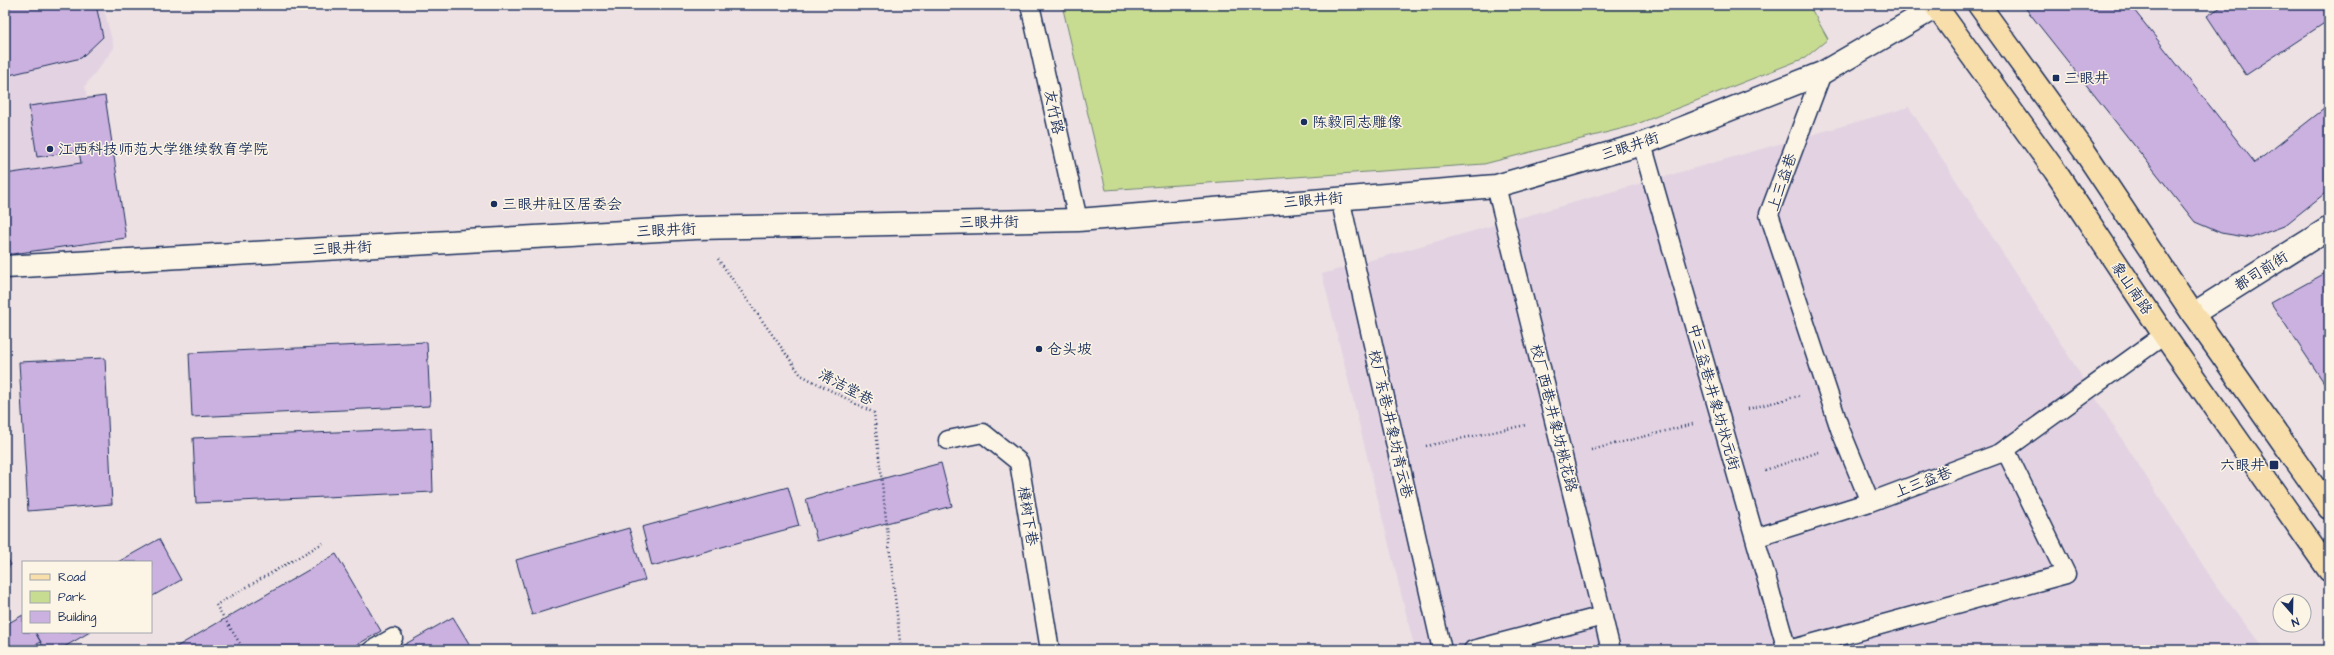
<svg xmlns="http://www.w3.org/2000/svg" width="2334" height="655" viewBox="0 0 2334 655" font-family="'Architects Daughter','LXGW WenKai TC',sans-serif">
<rect width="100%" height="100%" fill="#ede1e3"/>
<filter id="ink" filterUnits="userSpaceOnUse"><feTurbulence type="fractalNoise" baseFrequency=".025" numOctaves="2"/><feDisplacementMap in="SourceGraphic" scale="8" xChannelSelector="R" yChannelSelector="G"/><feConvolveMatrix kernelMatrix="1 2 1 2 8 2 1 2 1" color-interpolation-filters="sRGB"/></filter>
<g filter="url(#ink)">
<!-- built -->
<path fill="#e3d3e2" d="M5 5H103L114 48 85 86 106 213 101 250 5 263Z
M1909 107 2217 587 2265 650H1415L1322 274Z"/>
<!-- green -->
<path fill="#c7db91" stroke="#718578" d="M1062 5H1809L1828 39 1805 58 1632 126 1484 164 1106 190Z"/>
<!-- building -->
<path fill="#cbb1df" stroke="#1b2f5e" d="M9 5H96L103 37 81 58 5 76V6Z
M2023 5H2130L2255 163 2329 105V190L2284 226 2251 238 2221 233 2195 222Z
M2224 5H2329V20L2246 75 2207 16Z
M105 96 126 238 5 255V174L81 163 79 151 37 157 29 106Z
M2329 271V390L2271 303Z
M427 342 430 406 192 417 189 353Z
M105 358 112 504 28 511 19 362Z
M431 428 433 492 196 503 193 438Z
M941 463 952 506 817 541 806 499Z
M788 487 799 526 652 566 642 527Z
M629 528 645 580 532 615 516 560Z
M159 539 181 580 151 597V562H118Z
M5 554 11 565 5 568Z
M336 554 381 631 348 650H171Z
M23 615V632H35L41 642 26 650H5V625Z
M453 617 473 650H395Z
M35 632H90L59 650H45Z"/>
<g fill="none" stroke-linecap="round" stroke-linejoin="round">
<defs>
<path id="lane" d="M1030 5 1078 220
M1642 144 1787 650
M1496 186 1611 650
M1340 198 1442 650
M948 440 983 433 1019 462 1050 650
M1999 454 2164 335
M1755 538 1870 502
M372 650 393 638
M1473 650 1603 616
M1789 650 2066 574 2006 451 1870 502 1840 429 1769 214 1822 73"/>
<path id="street" d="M5 267 695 228 1078 220 1496 186 1642 144 1822 73 1936 7
M2193 314 2329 228"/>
<path id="primary" d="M1935 5 2055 171 2164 335 2329 570
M1979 5 2083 149 2193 314 2329 508"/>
</defs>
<!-- lane casing -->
<use href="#lane" stroke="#1b2f5e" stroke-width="21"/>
<!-- street casing -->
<use href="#street" stroke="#1b2f5e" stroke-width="25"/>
<!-- primary casing -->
<use href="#primary" stroke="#1b2f5e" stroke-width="25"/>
<!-- path -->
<path stroke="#1b2f5e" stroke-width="2.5" stroke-dasharray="1 3" stroke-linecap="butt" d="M718 259 801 375 874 413 901 650
M1748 409 1799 396
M1426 446 1526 425
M1591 450 1693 424
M1765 470 1819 452
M244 650 216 605 323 543"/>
<!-- lane -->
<use href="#lane" stroke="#fcf5e5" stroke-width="18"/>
<!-- street -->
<use href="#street" stroke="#fcf5e5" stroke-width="22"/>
<!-- primary -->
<use href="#primary" stroke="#f8deab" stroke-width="22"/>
</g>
</g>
<!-- markers -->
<g fill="#1b2f5e" stroke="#fcf5e5" stroke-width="1.5">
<rect x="2052" y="74" width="8" height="8" rx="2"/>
<circle cx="1304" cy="122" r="4"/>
<circle cx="50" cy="149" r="4"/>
<circle cx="494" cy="204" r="4"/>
<circle cx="1039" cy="349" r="4"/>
<rect x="2269" y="460" width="10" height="10" rx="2"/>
</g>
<g text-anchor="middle" stroke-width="3" stroke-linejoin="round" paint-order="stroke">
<!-- poi labels -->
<g font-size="15" fill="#1b2f5e" stroke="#fcf5e5" text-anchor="start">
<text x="2064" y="83">三眼井</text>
<text x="1312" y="127">陈毅同志雕像</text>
<text x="58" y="154">江西科技师范大学继续教育学院</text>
<text x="502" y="209">三眼井社区居委会</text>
<text x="1047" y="354">仓头坡</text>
<text x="2265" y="470" text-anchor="end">六眼井</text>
</g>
<!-- street labels -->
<g font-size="15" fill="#1b2f5e" stroke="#fcf5e5">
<text transform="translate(1054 112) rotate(78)" y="5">友竹路</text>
<text transform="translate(1630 146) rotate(-18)" y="5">三眼井街</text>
<text transform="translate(1782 182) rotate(-71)" y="5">上三益巷</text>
<text transform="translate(1313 200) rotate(-5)" y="5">三眼井街</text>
<text transform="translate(989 222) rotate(-1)" y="5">三眼井街</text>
<text transform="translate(666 230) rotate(-3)" y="5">三眼井街</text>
<text transform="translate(342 248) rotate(-3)" y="5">三眼井街</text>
<text transform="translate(2261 271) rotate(-32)" y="5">都司前街</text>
<text transform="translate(2132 288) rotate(56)" y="5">象山南路</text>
<text transform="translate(846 387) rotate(28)" y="5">清洁堂巷</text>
<text transform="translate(1714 397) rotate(74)" y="5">中三益巷·井象坊状元街</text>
<text transform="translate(1554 418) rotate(76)" y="5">校厂西巷·井象坊桃花路</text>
<text transform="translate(1391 424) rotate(77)" y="5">校厂东巷·井象坊青云巷</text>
<text transform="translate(1923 482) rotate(-21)" y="5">上三益巷</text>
<text transform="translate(1028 516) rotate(81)" y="5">樟树下巷</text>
</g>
</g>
<!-- margin -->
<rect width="2334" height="655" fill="none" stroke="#fcf5e5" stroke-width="20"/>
<rect x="10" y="10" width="2314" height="635" fill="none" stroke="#1b2f5e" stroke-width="1.5" filter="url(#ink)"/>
<!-- legend -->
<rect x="22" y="561" width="130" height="72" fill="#fcf5e5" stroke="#a2a6af"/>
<rect x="30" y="574" width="20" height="6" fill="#f8deab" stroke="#a2a6af"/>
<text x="58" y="581" font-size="12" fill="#1b2f5e">Road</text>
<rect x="30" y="591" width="20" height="12" fill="#c7db91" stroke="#a2a6af"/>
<text x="58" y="601" font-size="12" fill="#1b2f5e">Park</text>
<rect x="30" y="611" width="20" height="12" fill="#cbb1df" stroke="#a2a6af"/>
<text x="58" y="621" font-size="12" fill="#1b2f5e">Building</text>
<!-- north arrow -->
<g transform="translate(2292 613) rotate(160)"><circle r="19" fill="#fcf5e5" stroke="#a2a6af"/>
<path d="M0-3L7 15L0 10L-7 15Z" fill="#1b2f5e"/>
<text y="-6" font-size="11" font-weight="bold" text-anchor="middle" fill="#1b2f5e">N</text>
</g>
</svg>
